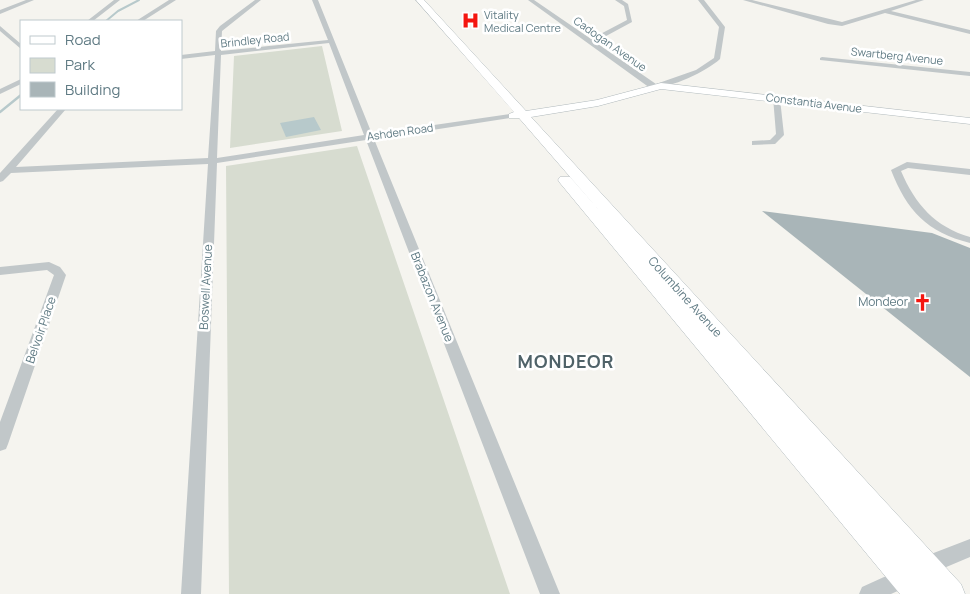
<svg xmlns="http://www.w3.org/2000/svg" width="970" height="594" viewBox="0 0 970 594" font-family="Manrope,sans-serif">
<rect width="100%" height="100%" fill="#f5f4ef"/>
<!-- green -->
<path fill="#d7dcd0" d="M322 46 342 131 230 148 234 56Z
M357 146 510 594H229L226 166Z"/>
<!-- water -->
<path fill="#b7c9cb" d="M314 117 321 130 286 137 280 123Z"/>
<g fill="none" stroke-linecap="round" stroke-linejoin="round">
<!-- stream-far1 -->
<path stroke="#b7c9cb" stroke-width="2" d="M106 21 118 11 139 0"/>
<!-- stream -->
<path stroke="#b7c9cb" stroke-width="2.5" d="M0 112 21 95"/>
</g>
<!-- building -->
<path fill="#a9b5b8" d="M762 211 932 233 970 248V377Z"/>
<g fill="none" stroke-linecap="round" stroke-linejoin="round">
<defs>
<path id="secondary" d="M416 0H424L526 111 597 100 661 83 970 118V124L661 89 598 106 531 117 961 584 965 594H900L560 183 558 180 560 177H570L604 216 519 118H509V114L514 112Z"/>
</defs>
<!-- secondary casing -->
<use href="#secondary" stroke="#b0b9bc" stroke-width="1"/>
<!-- street -->
<path fill="#c1c7c9" fill-rule="evenodd" d="M26 0H34L0 14V10Z
M114 0H120L93 21H87Z
M169 0H176L143 21H136Z
M255 0H261L222 31 221 51 328 40 312 0H318L372 134 510 114 514 116 510 118 374 139 560 594H540L366 140 217 163 201 594H181L208 164 11 173 3 181 0 182V173L58 109H66L16 167 208 158 215 55 181 59V55L215 51 216 31 220 26ZM329 43 364 135 217 158 221 55Z
M528 0H534L591 39 627 20 624 6 615 0H622L628 4 632 22 595 42 656 84 696 70 714 58 719 27 698 0H704L725 27 720 59C706 72 669 89 650 88Z
M743 0H752L842 22 916 0H924L891 11 970 30V34L885 13 842 26 828 24Z
M0 26 21 44V49L0 31Z
M822 57 970 72V76L820 60V58Z
M21 79V84L0 94V89Z
M773 97 780 99 784 135 775 144 752 145V141L770 140 776 134Z
M907 162 970 169V175L908 168 901 171C915 204 935 227 970 237V243C927 232 907 211 891 170Z
M49 262 60 267 66 275 8 444 6 449 0 451V422L54 275 47 270 0 275V267Z
M970 539V557L925 576 918 573 915 566 918 559Z
M906 567 913 570 916 577 913 584 891 594H859L862 587Z"/>
<!-- secondary -->
<use href="#secondary" fill="#fff" fill-rule="evenodd"/>
</g>
<!-- icons -->
<defs>
<symbol id="hospital-bare" viewBox="-9 -9 18 18"><path d="M-5-5h3v3.5h4V-5h3V5h-3V1.5h-4V5h-3Z" fill="#f41610" stroke="#fff" stroke-width="2.5" paint-order="stroke"/></symbol>
<symbol id="church-bare" viewBox="-9 -9 18 18"><path d="M-1.2-6h2.4v3.5h3.3v2.4h-3.3V6h-2.4V-.1h-3.3v-2.4h3.3Z" fill="#f41610" stroke="#fff" stroke-width="2.5" paint-order="stroke"/></symbol>
</defs>
<g fill-rule="evenodd">
<use href="#hospital-bare" x="458" y="8" width="25" height="25"/>
<use href="#church-bare" x="910" y="290" width="25" height="25"/>
</g>
<g text-anchor="middle" stroke-width="5" stroke-linejoin="round" paint-order="stroke">
<!-- far-poi labels -->
<g font-size="11" fill="#607b84" stroke="#fff" text-anchor="start">
<text x="484" y="19">Vitality<tspan x="484" dy="13">Medical Centre</tspan></text>
</g>
<!-- far-street labels -->
<g font-size="11" fill="#607b84" stroke="#fff">
<text transform="translate(255 40) rotate(-6)" y="4">Brindley Road</text>
<text transform="translate(610 44) rotate(35)" y="4">Cadogan Avenue</text>
<text transform="translate(897 56) rotate(6)" y="4">Swartberg Avenue</text>
<text transform="translate(814 103) rotate(7)" y="4">Constantia Avenue</text>
<text transform="translate(400 132) rotate(-8)" y="4">Ashden Road</text>
</g>
<!-- street labels -->
<g font-size="12" fill="#607b84" stroke="#fff">
<text transform="translate(206 287) rotate(-87)" y="4">Boswell Avenue</text>
<text transform="translate(432 297) rotate(68)" y="4">Brabazon Avenue</text>
<text transform="translate(685 297) rotate(48)" y="4">Columbine Avenue</text>
<text transform="translate(41 330) rotate(-71)" y="4">Belvoir Place</text>
</g>
<!-- poi labels -->
<g font-size="12" fill="#607b84" stroke="#fff" text-anchor="end">
<text x="908" y="306">Mondeor</text>
</g>
<!-- district labels -->
<g font-size="18" font-weight="bold" letter-spacing="1" fill="#4f6268" stroke="#fff">
<text x="566" y="368">MONDEOR</text>
</g>
</g>
<!-- legend -->
<rect x="20" y="20" width="162" height="90" fill="#ffffff" stroke="#bfcace"/>
<rect x="30" y="36" width="25" height="8" fill="#ffffff" stroke="#bfcace"/>
<text x="65" y="45" font-size="15" fill="#607b84">Road</text>
<rect x="30" y="58" width="25" height="15" fill="#d7dcd0" stroke="#bfcace"/>
<text x="65" y="70" font-size="15" fill="#607b84">Park</text>
<rect x="30" y="82" width="25" height="15" fill="#a9b5b8" stroke="#bfcace"/>
<text x="65" y="95" font-size="15" fill="#607b84">Building</text>
</svg>
